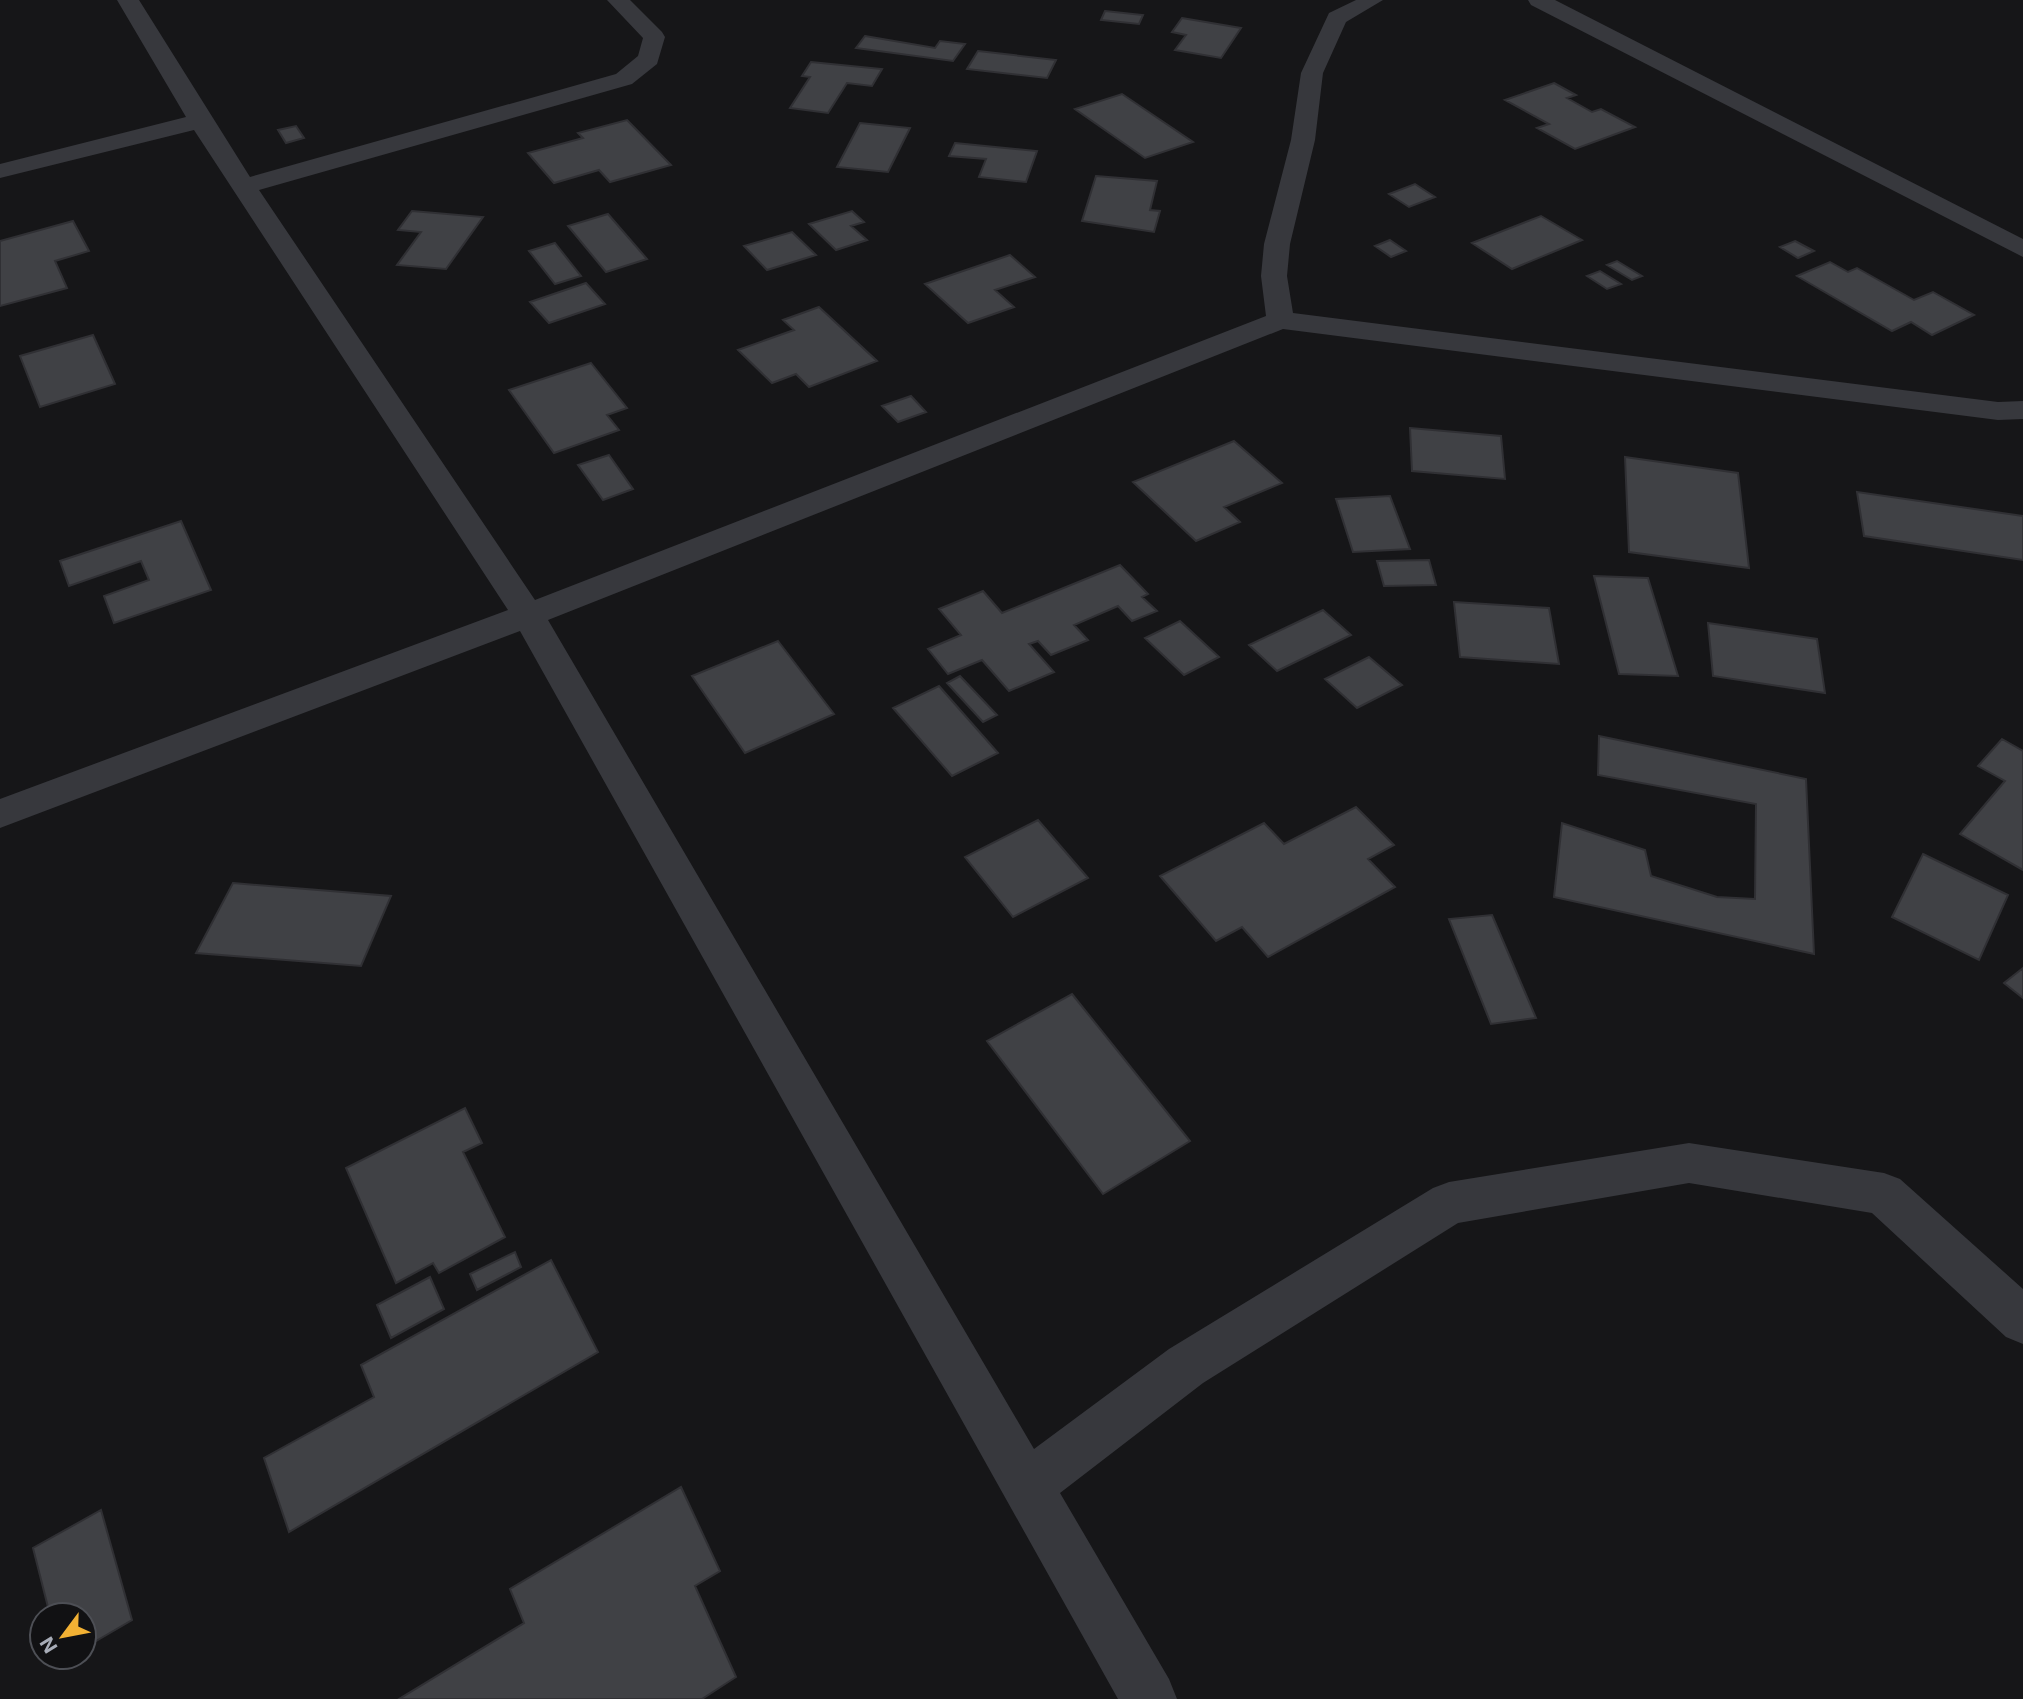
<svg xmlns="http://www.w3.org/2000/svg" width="2023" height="1699" viewBox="0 0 2023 1699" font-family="Inter,sans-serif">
<rect width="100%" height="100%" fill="#161618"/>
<!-- building -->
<path fill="#404145" stroke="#303034" stroke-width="2" d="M1105 11 1143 15 1139 24 1101 20Z
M1182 18 1241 28 1221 58 1175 50 1186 35 1172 32Z
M865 36 935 48 940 41 965 44 953 61 856 48Z
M978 51 1056 60 1047 78 967 69Z
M811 62 882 69 872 86 847 83 828 113 790 108 810 77 802 76Z
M1554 83 1576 95 1567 98 1592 112 1601 109 1635 127 1575 149 1537 128 1549 124 1505 100Z
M1122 94 1193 142 1145 158 1075 109Z
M627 120 671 165 610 182 599 170 554 183 528 153 583 138 578 133Z
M860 123 910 128 888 172 837 167Z
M296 126 304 138 286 143 278 130Z
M955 143 1037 151 1026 182 979 177 986 159 949 156Z
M1096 176 1157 181 1150 210 1160 211 1154 232 1082 221Z
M1415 184 1435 197 1409 207 1389 194Z
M412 211 483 217 446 269 397 265 421 232 398 230Z
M852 211 864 222 851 226 867 240 836 250 809 224Z
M608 214 647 259 606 272 568 226Z
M1541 216 1582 240 1512 269 1472 243Z
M73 221 89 251 55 261 67 288 0 306V241Z
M792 232 816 255 767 270 744 246Z
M1390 240 1406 251 1391 257 1375 246Z
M1795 241 1814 251 1798 258 1780 247Z
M555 243 581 276 555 284 529 251Z
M1010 255 1035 277 995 290 1014 307 968 323 925 284Z
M1617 261 1642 276 1632 280 1607 265Z
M1830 262 1848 272 1857 268 1914 300 1933 292 1974 315 1932 335 1911 322 1892 331 1797 276Z
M1600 271 1621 284 1607 289 1587 276Z
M586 283 605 304 549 323 530 302Z
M819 307 877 361 809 387 796 374 772 383 738 350 794 330 783 320Z
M93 335 115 384 40 407 20 356Z
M591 363 627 408 607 415 619 430 554 453 509 390Z
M911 396 926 412 898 422 882 406Z
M1410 428 1501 436 1505 479 1412 471Z
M1234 441 1282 483 1224 507 1240 522 1196 541 1133 482Z
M609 455 633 489 603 500 578 465Z
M1625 457 1738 473 1749 568 1629 552Z
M1857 492 2023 516V560L1864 536Z
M1390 496 1410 549 1353 552 1336 499Z
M181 521 211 590 114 623 104 596 149 580 141 561 69 586 60 561Z
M1429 560 1436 585 1384 586 1377 561Z
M1120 565 1148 594 1142 597 1157 611 1132 621 1118 606 1074 625 1088 640 1051 655 1038 641 1029 644 1054 672 1009 691 982 660 948 674 928 649 961 635 939 609 983 591 1002 613Z
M1594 576 1648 578 1678 676 1619 674Z
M1454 602 1549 608 1559 664 1460 657Z
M1323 610 1351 635 1277 671 1249 645Z
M1180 621 1219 657 1184 675 1145 638Z
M1708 623 1817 639 1825 693 1713 676Z
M778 641 834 714 745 753 692 676Z
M1369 657 1402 685 1357 708 1325 679Z
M960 676 997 715 983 722 947 683Z
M939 686 998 753 952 776 893 708Z
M1599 736 1806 779 1814 954 1554 897 1562 823 1645 850 1651 876 1717 897 1755 899 1756 804 1598 775Z
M2002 739 2023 751V870L1960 834 2005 781 1978 766Z
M1356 807 1394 845 1368 859 1395 887 1268 957 1242 927 1216 941 1160 876 1264 823 1284 844Z
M1038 820 1088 878 1013 917 965 857Z
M1923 854 2008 895 1979 960 1892 917Z
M233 883 391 896 361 966 196 953Z
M1492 915 1536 1018 1491 1024 1449 919Z
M2023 968V998L2004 983Z
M1072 994 1190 1141 1103 1194 987 1041Z
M465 1108 482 1143 463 1152 505 1237 439 1273 433 1263 396 1283 346 1168Z
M515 1252 521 1267 477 1290 470 1274Z
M551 1260 598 1352 289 1532 264 1458 374 1397 361 1365Z
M430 1277 444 1309 391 1338 377 1305Z
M681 1487 720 1571 695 1586 736 1677 702 1699H399L524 1623 510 1589Z
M101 1510 132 1620 84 1648V1615H50L33 1548Z"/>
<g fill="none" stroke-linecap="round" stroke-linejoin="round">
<!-- minor -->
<path fill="#37383d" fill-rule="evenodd" d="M117 0H139L250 177 616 74 638 56 643 38 607 0H630L662 32 665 37 657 64 632 84 259 190 535 600 1266 316 1261 276 1264 244 1291 140 1301 73 1329 13 1356 0H1383L1346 22 1323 73 1315 140 1290 244 1287 276 1293 313 1998 402 2023 401V419L1998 420 1283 329 548 620 1034 1449 1169 1349 1433 1188 1449 1182 1689 1143 1884 1173 1900 1179 2023 1289V1344L2006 1337 1872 1213 1689 1183 1458 1223 1203 1383 1060 1493 1169 1679 1177 1699H1118L520 631 0 828V799L508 610 194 130 0 178V164L186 117Z
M1528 0H1555L2023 239V257L1531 5Z"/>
</g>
<!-- north arrow -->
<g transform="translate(63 1636) rotate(238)"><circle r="33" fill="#111113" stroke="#4d4f55" stroke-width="2"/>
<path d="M0-5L12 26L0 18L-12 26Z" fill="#f2b134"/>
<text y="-10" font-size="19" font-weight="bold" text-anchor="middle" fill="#a8adb8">N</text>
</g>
</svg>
